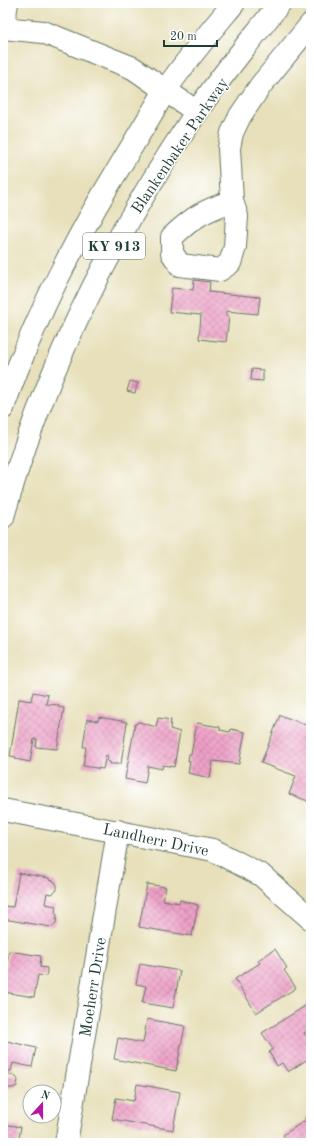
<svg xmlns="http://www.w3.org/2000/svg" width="314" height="1146" viewBox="0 0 314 1146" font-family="'Old Standard TT',serif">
<defs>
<pattern id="building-cross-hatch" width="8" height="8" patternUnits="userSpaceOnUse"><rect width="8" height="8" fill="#eea0c7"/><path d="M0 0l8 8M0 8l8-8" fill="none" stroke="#c084a2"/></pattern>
</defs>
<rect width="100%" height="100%" fill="#fff"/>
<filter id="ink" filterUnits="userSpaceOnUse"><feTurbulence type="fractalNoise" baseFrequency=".025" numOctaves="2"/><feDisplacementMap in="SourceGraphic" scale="8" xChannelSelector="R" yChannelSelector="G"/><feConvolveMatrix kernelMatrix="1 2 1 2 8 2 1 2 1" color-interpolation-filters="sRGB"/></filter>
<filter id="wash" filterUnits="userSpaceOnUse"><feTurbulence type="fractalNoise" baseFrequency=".012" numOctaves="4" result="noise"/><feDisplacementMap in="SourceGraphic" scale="16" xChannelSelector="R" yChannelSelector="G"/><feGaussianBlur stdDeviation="0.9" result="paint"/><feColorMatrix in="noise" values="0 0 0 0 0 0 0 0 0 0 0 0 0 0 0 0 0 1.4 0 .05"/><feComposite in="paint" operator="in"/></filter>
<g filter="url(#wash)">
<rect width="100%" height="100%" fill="#e7e0ba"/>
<g id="blocks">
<!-- building -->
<path fill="url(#building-cross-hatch)" d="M194 280 210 282 209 292 260 297 258 314 226 311V316L229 317 226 342 199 339 201 315 169 312 172 288 193 290Z
M252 369 263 370V381L251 380Z
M130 381 138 383 135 393 127 391Z
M33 692 48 695 46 704 59 705 58 707 64 708 57 749 36 747 37 739H34L30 762 15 759 16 757 10 756 19 699 31 701Z
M280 715 311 727V792L308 801 289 794 296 776 261 763Z
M99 717 127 722 121 764H110V762L107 761 108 756 106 755 103 769 83 766 86 747H83L87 719 98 721Z
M158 718 171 720 170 729 180 732 174 767 163 765 162 769 148 766 145 783 125 779 135 724 139 722 156 727Z
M197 723 220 727V730L230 732 231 729 245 732 239 764 213 761 210 778 188 773 190 761H188L189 754H191Z
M19 873 49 878V880L54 881 57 885V890L52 894 47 893 45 904 56 906 55 912 57 915 56 923 51 927 3 919 5 906 13 907Z
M147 884 166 887 163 900 179 903 180 900 198 905 192 936 139 927Z
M275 949 287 968 284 970 296 988 256 1013 235 979 260 963 258 960Z
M9 951 41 956 40 967 47 968V972L46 976 38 975 34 997 3 992V971H5Z
M140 964 180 971 173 1008 142 1003 146 986 136 984Z
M310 1003 311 1029 304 1033 311 1044V1057L288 1072 282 1063 277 1066 269 1052 273 1049 262 1033Z
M147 1019 185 1026 176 1071 114 1059 118 1038 143 1043Z
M3 1040 36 1048 32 1067 13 1063 11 1071H7V1074L15 1076 18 1080 17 1086 13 1088H3Z
M137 1084 180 1092 173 1130 112 1119 116 1098 134 1101Z
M311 1114V1143H289L283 1135 306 1120 305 1118Z
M3 1124 21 1127 18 1143H3Z"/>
</g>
</g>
<g filter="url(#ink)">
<use href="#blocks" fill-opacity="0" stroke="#657663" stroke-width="1"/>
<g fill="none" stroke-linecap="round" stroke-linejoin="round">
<defs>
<path id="minor" d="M3 28 43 32 133 68 197 112
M3 28 7 3
M232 201C204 211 194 216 172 237V253L180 265 220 270 230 263 235 247 237 216 232 201 229 148 232 133 240 116 261 85 311 24
M3 810 213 850 261 875 311 919
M66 1143 118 831"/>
<path id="major" d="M3 408C33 321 75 239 123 161 137 138 151 114 165 91 186 60 210 32 234 3
M3 517C43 373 112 237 196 113 221 75 252 39 280 3"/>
</defs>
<!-- minor casing -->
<use href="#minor" stroke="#657663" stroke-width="24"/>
<!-- major casing -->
<use href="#major" stroke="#657663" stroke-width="24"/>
<!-- minor -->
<use href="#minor" stroke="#fff" stroke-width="22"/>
<!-- major -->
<use href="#major" stroke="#fff" stroke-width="22"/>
</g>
</g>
<g text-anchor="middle" stroke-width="3" stroke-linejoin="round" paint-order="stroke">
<!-- shield labels -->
<rect fill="#fff" stroke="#627771" stroke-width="1" x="83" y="233" width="62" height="26" rx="3"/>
<g font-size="15" font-weight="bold" fill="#1f3d34">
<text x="114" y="251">KY 913</text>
</g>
<!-- street labels -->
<g font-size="16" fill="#1f3d34" stroke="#fff">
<text transform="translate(179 145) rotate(-56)" y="6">Blankenbaker Parkway</text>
<text transform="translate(156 839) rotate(12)" y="6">Landherr Drive</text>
<text transform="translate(92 987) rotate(-81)" y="6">Moeherr Drive</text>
</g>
</g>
<!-- margin -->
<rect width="314" height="1146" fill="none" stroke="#fff" stroke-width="16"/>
<!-- north arrow -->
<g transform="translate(42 1104) rotate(21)"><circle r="19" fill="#ffffff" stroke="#a5b1ae"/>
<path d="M0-3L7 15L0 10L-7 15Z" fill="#b5179e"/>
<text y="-6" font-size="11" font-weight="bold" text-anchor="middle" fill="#1f3d34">N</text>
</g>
<!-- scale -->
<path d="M164 40v6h53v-6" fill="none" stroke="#1f3d34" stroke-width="2"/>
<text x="170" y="40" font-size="12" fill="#1f3d34" stroke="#ffffff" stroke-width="3" paint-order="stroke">20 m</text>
</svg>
